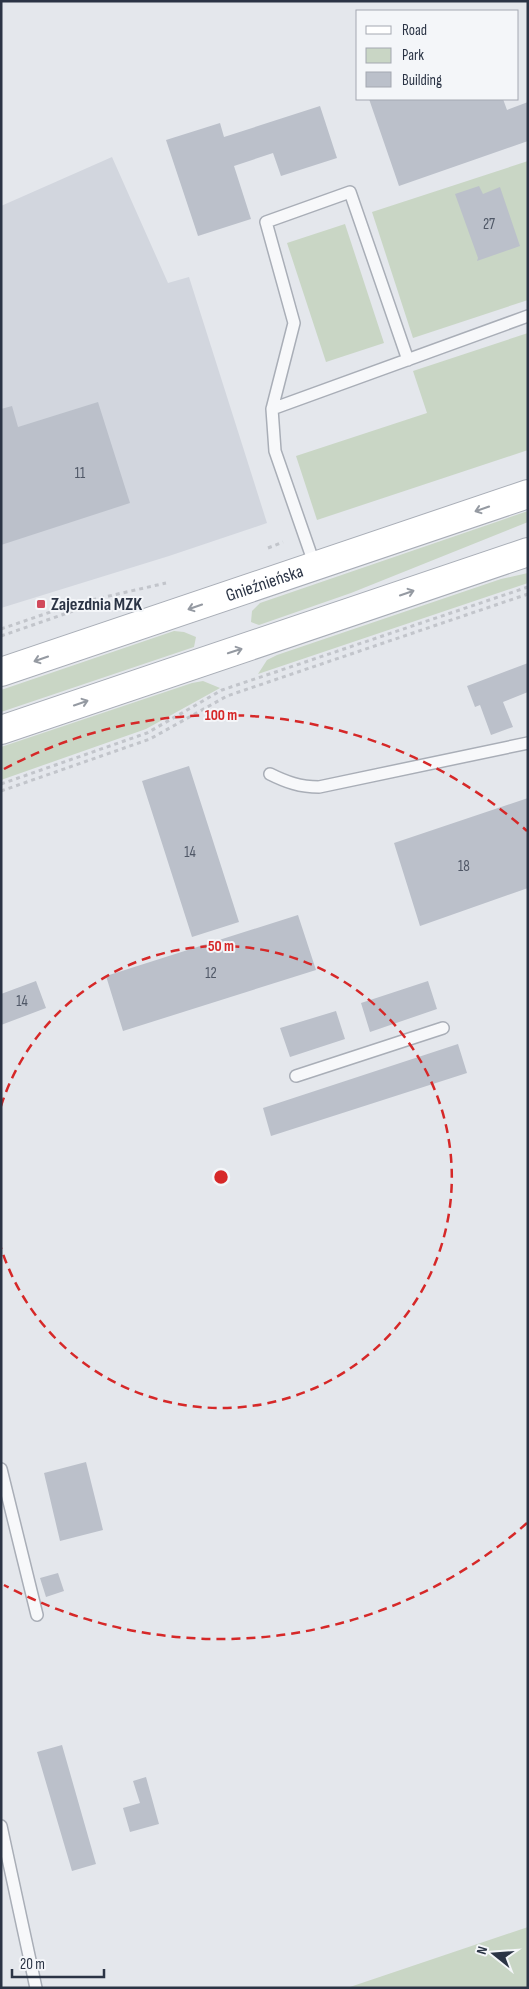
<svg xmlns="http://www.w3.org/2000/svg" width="529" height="1989" viewBox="0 0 529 1989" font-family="'Sofia Sans Condensed',sans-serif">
<rect width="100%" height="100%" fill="#e4e7ec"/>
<!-- built -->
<path fill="#d2d6de" d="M112 157 168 283 189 277 267 523 169 556 1 608V206Z"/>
<!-- green -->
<path fill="#c9d6c5" d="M528 161V300L413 338 372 212Z
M345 224 384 343 326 362 287 243Z
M528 333V450L317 520 296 456 427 413 413 371Z
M528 511V522L351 593 259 625 251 622 252 611 260 603Z
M528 573V583L258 674 267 660 277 655 501 579Z
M174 631 184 632 196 637 194 647 1 712V690Z
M203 681 220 688 146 729 1 780V747L192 683Z
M528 1927V1988H347Z"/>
<!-- building -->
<path fill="#bbc0ca" d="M369 99H503L507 110 528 102V141L399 186Z
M320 106 337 158 281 176 273 153 234 166 251 219 198 236 166 140 220 123 224 137Z
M479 186 483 194 500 187 520 246 477 261 478 258 455 194Z
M98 402 130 503 1 545V409L12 406 18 427Z
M528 663V692L503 702 513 727 491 735 480 705 475 707 467 686Z
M189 766 239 922 192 937 142 781Z
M528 798V888L420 926 394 843Z
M298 915 316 970 123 1031 106 976Z
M36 981 46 1008 1 1025V994Z
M428 981 437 1009 370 1032 361 1003Z
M336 1011 345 1039 290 1057 280 1028Z
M458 1044 467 1073 271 1136 263 1108Z
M86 1462 103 1530 60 1541 44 1473Z
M58 1573 64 1591 46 1597 40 1578Z
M62 1745 96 1864 72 1871 37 1752Z
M146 1777 159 1824 130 1832 123 1808 140 1803 133 1781Z"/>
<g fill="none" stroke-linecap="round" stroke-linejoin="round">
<defs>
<path id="lane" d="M272 409 294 323 266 222 350 192 408 360
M315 566 275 451 272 409 528 316
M270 774C286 782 300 787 319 787L528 743
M296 1076 443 1028
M1 1469 37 1615
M1 1826 36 1988"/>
<g id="secondary">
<path id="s1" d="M1 672 528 494"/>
<path d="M1 730 528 552"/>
</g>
</defs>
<!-- lane casing -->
<use href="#lane" stroke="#a9aeb7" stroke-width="14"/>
<!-- secondary casing -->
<use href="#secondary" stroke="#a9aeb7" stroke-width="30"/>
<!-- path -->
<path stroke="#c2c5cb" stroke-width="3" stroke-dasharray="4 4" stroke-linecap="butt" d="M268 548 283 542
M1 629 74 604 166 583
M1 636 76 610 99 605
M1 784 147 733 222 690 528 587
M1 791 150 739 227 696 528 594"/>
<!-- lane -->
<use href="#lane" stroke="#f7f8fa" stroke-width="11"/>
<!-- secondary -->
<use href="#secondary" stroke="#fff" stroke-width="28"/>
</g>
<!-- one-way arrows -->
<defs><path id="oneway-shaft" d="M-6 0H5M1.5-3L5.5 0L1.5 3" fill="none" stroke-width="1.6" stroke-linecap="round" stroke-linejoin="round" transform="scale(1.25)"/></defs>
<g stroke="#959aa2">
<use href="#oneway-shaft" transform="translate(482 509) rotate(161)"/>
<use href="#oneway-shaft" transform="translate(407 593) rotate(-19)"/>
<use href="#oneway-shaft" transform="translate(195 607) rotate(161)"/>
<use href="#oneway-shaft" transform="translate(235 651) rotate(-18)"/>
<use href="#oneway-shaft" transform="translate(41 659) rotate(161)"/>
<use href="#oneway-shaft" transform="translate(81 703) rotate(-19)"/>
</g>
<!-- distance rings -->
<g fill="none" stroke="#d62828" stroke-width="2.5" stroke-dasharray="9 6">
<path d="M1 1106A231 231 0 1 1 1 1248"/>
<path d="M527 1523A462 462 0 0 1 4 1585M4 769A462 462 0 0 1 527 831"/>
</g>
<!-- markers -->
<rect fill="#d1495b" stroke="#f4f6f9" stroke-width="2" x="36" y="599" width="10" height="10" rx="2.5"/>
<g text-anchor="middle" stroke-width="4" stroke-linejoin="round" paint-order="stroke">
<!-- number labels -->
<g font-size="15" fill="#4f5766">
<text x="489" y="229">27</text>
<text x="80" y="478">11</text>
<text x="190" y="857">14</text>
<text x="464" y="871">18</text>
<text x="211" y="978">12</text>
<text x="22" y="1006">14</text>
</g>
<!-- street labels -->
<g font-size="18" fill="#2b3445" stroke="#f4f6f9">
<text dy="6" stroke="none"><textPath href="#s1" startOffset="278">Gnieźnieńska</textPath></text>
</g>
<!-- poi labels -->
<g font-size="18" font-weight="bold" fill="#2b3445" stroke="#f4f6f9" text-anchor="start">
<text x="51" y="610">Zajezdnia MZK</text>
</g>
</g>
<circle cx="221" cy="1177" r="8" fill="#d62828" stroke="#f4f6f9" stroke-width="2.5"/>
<g font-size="15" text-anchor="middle" font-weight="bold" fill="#d62828" stroke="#f4f6f9" stroke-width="4" stroke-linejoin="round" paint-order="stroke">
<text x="221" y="720">100 m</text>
<text x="221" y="951">50 m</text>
</g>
<!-- border -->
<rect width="529" height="1989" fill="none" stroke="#2b3445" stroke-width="5"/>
<!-- legend -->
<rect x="356" y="10" width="162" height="90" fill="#f4f6f9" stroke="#a4a8b1"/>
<rect x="366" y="26" width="25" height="8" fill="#ffffff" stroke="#a4a8b1"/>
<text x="402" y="35" font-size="15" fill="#2b3445">Road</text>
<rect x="366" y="48" width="25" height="15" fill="#c9d6c5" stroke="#a4a8b1"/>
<text x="402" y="60" font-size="15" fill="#2b3445">Park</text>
<rect x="366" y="72" width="25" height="15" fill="#bbc0ca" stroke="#a4a8b1"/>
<text x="402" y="85" font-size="15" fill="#2b3445">Building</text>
<!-- north arrow -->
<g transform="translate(494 1954) rotate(287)" stroke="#f4f6f9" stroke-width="4" paint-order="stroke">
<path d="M0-4L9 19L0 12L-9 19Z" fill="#2b3445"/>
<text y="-8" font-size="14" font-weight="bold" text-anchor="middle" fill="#2b3445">N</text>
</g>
<!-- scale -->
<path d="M12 1969v8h92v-8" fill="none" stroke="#2b3445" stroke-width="2.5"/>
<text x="20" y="1969" font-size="15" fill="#2b3445" stroke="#f4f6f9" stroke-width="4" paint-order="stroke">20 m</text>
</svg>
